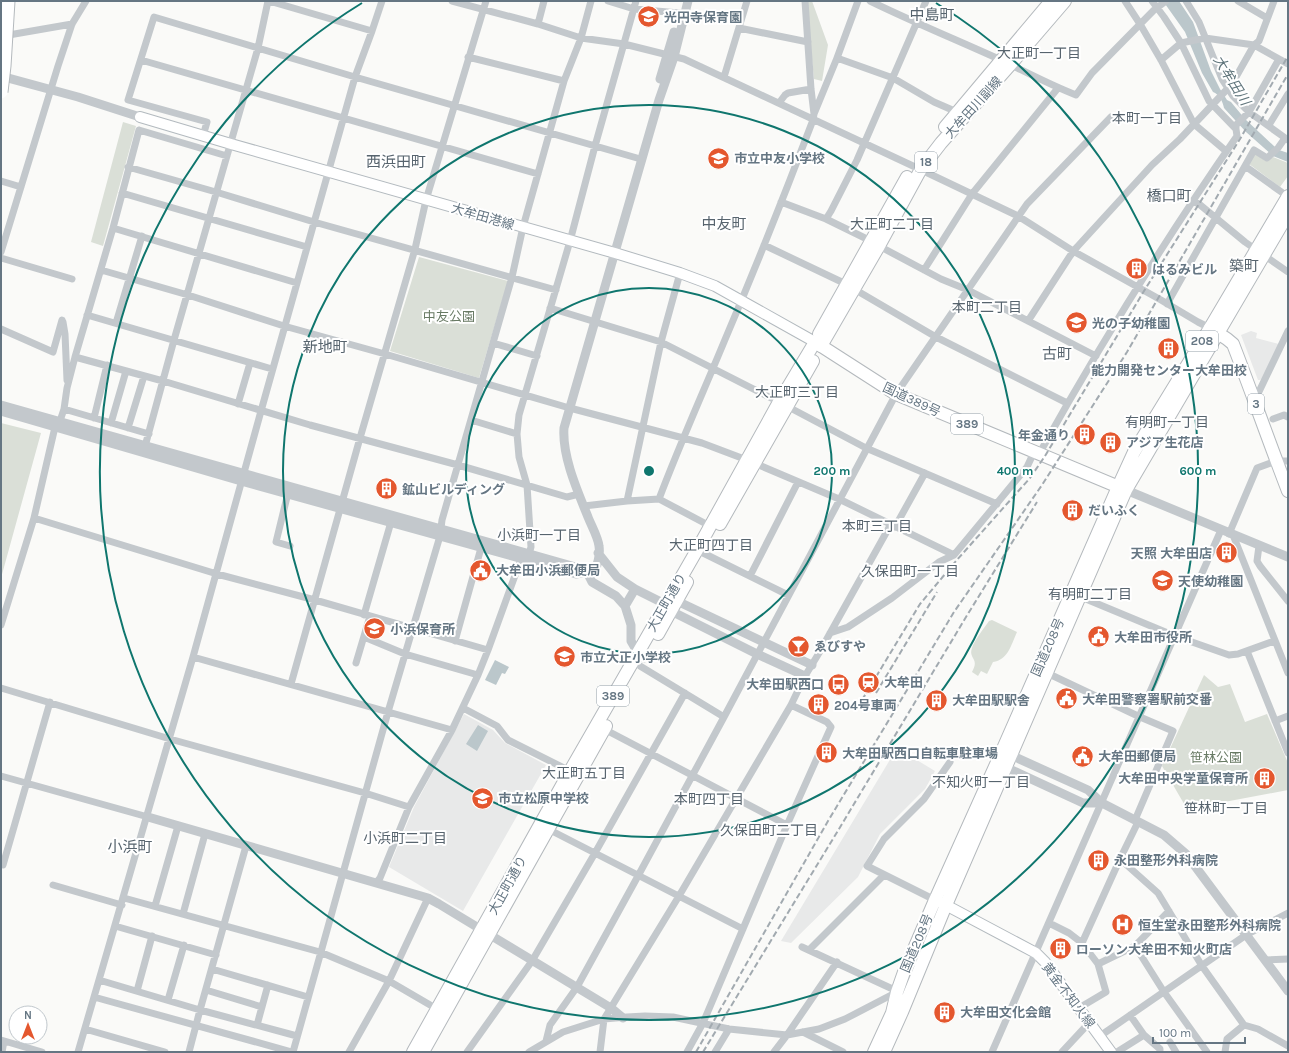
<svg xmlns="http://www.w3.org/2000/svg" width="1289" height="1053" viewBox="0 0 1289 1053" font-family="Karla,'Noto Sans JP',sans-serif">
<rect width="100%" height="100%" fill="#fafaf8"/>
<!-- built -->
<path fill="#e8e9e9" d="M1251 331 1257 333 1256 338 1279 344 1264 378 1260 380H1258L1241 335Z
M464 714 493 730 505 743 546 765 463 911 389 867 414 807Z
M897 748 935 771 925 789 880 834 858 877 791 943 781 941Z"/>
<!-- green -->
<path fill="#dadfd7" d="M806 1H812L828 45 822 81 814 79Z
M123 122 136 126 103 246 91 242Z
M1255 154 1266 161 1273 157 1288 163V176L1280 187 1249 164Z
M419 257 508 281 479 378 390 351Z
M1 423 41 433 1 578Z
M992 620 1017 632C1011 645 1008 660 993 662L987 674 981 671 978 676 972 672C980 658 968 659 972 648 974 641 984 628 989 621Z
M1204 675 1218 687 1230 684 1245 722 1267 714 1288 763V790L1187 809 1162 766Z"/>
<!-- water -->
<path fill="#bbc7cb" d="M1163 1H1179L1193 22 1211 71 1220 89 1227 100 1231 102 1245 119 1275 147 1279 150 1288 153V162L1273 156 1246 132 1224 108C1223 102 1219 94 1213 92L1202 73 1185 32Z
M495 660 509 667 505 674 502 673 496 685 485 680Z
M478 725 488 731 477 751 466 744Z"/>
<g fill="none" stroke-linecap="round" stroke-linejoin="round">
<defs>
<path id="secondary" d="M140 117 231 144 615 253 680 273 715 286 815 342
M940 902 1036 953 1045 962 1111 1052"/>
<path id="primary" d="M945 127 1051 1
M1210 328 1227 339 1233 344C1252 393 1269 442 1288 491
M819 334 907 177
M821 346 879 246 921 169 941 143 1010 65 1065 1"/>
<path id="trunk" d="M720 524 813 361
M658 634 687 582
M413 1052 570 771 697 550 779 402 815 342 896 394 1126 490
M423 1052 606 726
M874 1052 892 1013 897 992 904 972 935 900 1002 751 1118 487 1134 452 1210 328 1288 196
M884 1052 902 1012 946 905 1126 490 1288 214"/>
</defs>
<!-- secondary casing -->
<use href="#secondary" stroke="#b3babf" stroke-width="12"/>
<!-- primary casing -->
<use href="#primary" stroke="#b5babe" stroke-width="14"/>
<!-- trunk casing -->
<use href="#trunk" stroke="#b4b9bd" stroke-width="14"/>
<!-- minor -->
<path stroke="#c3c8cc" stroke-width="7" d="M269 1 372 31
M452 1 538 24 581 38 624 44 684 59 913 166 1018 216 1073 251 1161 300 1198 322 1210 328
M608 1 634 9 679 13 684 14
M870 1C913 22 957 40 1001 60 1026 72 1050 85 1076 95L1092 73 1154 10 1166 1
M1125 1 1140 24 1161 60 1194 124 1226 151
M1186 1 1199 22 1222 79 1233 96 1249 112 1288 140
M1238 1 1267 18
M538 24 544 1
M739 28 808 42
M3 36 72 24
M468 57 564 81
M837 58 893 78 934 102 957 112
M141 60 538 174
M1161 60 1181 43 1205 38 1254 45 1288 64
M724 77 747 1
M779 103 785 95 788 93 811 89
M814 114 837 58 858 1
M1269 125 1288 94
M1236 129V125L1249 112 1279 59
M203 136 207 122 128 100 154 17 355 77 637 158
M1245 166 1287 196
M128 167 216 192 314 222 556 290
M1 181 21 187
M122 193 307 247
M1192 201 1199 204 1245 242 1288 272
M781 202 826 219 871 241
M826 219 831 211 857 160 926 1
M113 228 297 283
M764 245 846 284
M879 246 941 279 968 290 1096 356
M1 252 58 66 72 24 86 1
M1 258 72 279
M101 270 188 295 284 326 385 354 566 407 702 443 747 460 839 499 954 555
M924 270 972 194 1058 88
M854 289 936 337 1067 403
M1167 304 1254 150 1267 158 1278 148 1285 138
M550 308 661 342 779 402 866 448 997 504
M87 315 272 369
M1028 321 1070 256 1077 247 1152 165 1180 139 1232 84 1254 45 1259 41 1274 1
M63 322 65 334 67 380
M116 323 142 236
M1 329 53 352 62 320
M493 343 537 356
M75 357 163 381 310 425 458 465 567 497 579 494
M1255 400 1288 331
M238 404 250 363
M64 409 149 434
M94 418 107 365
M1273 419 1284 415 1288 417
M471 420 517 434
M111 423 126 371
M128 428 144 376
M144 450 174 340 258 48 268 1
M1039 454C1100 345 1166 238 1237 136L1236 129 1209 101 1181 43 1164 17 1152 1
M288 493 276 542 290 546
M659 499C679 446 702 395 724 342 755 269 785 194 813 120L814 114 811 89 805 1
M627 501 661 342 680 273
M584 506 627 501 659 499 710 526
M34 518 217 574 315 600 488 650
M895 527 925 473
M1229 534 1257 468 1276 461H1288
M1233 535 1288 673
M1259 546 1257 561 1260 566 1288 601
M697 550 788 595
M750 576 798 482
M1081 597 1175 636 1229 655 1238 654 1274 641
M364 615 391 522
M1 625 34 518 55 427 60 421 64 409 67 388 75 357 113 228 139 130 227 156
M830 633 848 627 892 598 939 562 954 555 1027 467 1034 452
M364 637 405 654 478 675
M455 641 481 548
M1247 651 1288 753
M193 657 452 730
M356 663 370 616
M640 666 724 717
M1047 673 1140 717 1173 731 1135 820
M291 684 360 438 415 249 426 200 486 1
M1 688 170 739 365 793 409 807
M463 708 497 726 508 740 572 772
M1275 721 1288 716
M604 729 787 825
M1 776 148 817
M1138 822 1120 859 1158 893 1202 966 1244 1025 1258 1029 1288 1046
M548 829 743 929
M3 865 50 702
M376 883 380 878 409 807 452 730 478 675 488 650 521 559 529 554 531 547 527 485 519 457 517 434 519 415 570 241 595 146 636 1
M53 885 122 905
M124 898 320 952 389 981 437 1009
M935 900 867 866 884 839 924 799 950 762
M155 906 178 826
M183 914 205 834
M1049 923 1069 933 1082 943 1098 964 1106 992 1079 1008
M115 926 216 955
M1082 943 1120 859
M1135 946 1164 992 1207 1052
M802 947 899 992
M809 950 884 875
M1266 960 1288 959
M1098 964 1135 946 1169 911
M212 969 308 997
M99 980 200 1010 297 1036
M206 990 262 1007
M137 991 152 936
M94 997 292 1052
M168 1000 184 945
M1130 1015 1144 1035 1160 1049V1052
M257 1025 268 985
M85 1029 165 1052
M803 1032 843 1052
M1100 1036 1246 935 1288 913
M1 1040 42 1052
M546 1041 550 1025 577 987 638 876 724 717 896 394 1027 204 1111 117
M1170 1042 1176 1052
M2 1052 4 1041
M78 1052 193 657 261 411 355 77 372 31 382 1
M189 1052 200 1010 246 846
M293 1052 388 712 440 536 442 520 512 277 523 227 564 81 581 38 591 1
M349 1052 389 981 428 898
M467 1052 532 961 595 853 685 693
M529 1052 563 1032 604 1019 627 1017 645 1016 673 1017 729 1029 787 1035 819 1029 845 1019 897 992
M600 1052 604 1019 679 896 791 705 805 676 819 653 891 524
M687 1052 703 1023 787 825 831 727 827 722 791 705
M715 1052 729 1029
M774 1052 787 1035 837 962
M992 1052 1221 530
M1062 1052 1089 1023
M1117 1052 1144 1035
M1225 1052 1227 1039 1244 1025"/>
<!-- tertiary -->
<path stroke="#c3c8cc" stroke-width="9" d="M1 76 78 97 140 117
M660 79 674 32
M1 405 579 568 587 572 592 582 616 596 625 606 631 625V641L638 653 644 658
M1 411 241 481 559 569 576 574 595 570C598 563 600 553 599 546 598 537 591 525 588 517 577 490 562 456 564 428L659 100 674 57 688 1
M1126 490 1288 557
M598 553 617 577 635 589 665 604 671 611 757 654 805 676
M672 602 677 601 812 665
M625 606 635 589
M1006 753 1088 790 1102 803 1164 835 1186 854 1288 991
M1001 765 1083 803H1102
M148 817 428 898 439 904 611 1008 623 1018"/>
<!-- secondary -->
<use href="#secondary" stroke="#fff" stroke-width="10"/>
<!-- primary -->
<use href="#primary" stroke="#fff" stroke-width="12"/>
<!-- trunk -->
<use href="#trunk" stroke="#fff" stroke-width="12"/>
<!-- rail -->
<path stroke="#a2aab0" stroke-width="2" stroke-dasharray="6 3" stroke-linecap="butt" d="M876 693 937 592
M862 700 920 604 956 561 1030 478 1045 456 1144 291 1240 139 1288 56
M696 1052 828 821 954 612 1042 485 1127 352 1288 74
M703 1052 839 829 966 617 1037 502"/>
<defs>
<path id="motorway-bridge" d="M1 92 4 66 8 1"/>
</defs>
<!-- motorway-bridge casing -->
<use href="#motorway-bridge" stroke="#b4b9bd" stroke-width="15" stroke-linecap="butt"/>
<!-- motorway-bridge -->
<use href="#motorway-bridge" stroke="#fff" stroke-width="13"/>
</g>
<!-- distance rings -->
<g fill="none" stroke="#0f766e" stroke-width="2">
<circle cx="649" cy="471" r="183"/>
<circle cx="649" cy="471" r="366"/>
<path d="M936 3A549 549 0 1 1 362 3"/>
</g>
<!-- icons -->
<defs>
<symbol id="school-disc" viewBox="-11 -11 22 22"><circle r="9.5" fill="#e4572e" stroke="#fff"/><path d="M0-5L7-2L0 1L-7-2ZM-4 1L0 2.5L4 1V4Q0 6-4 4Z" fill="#fff"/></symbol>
<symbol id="building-disc" viewBox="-11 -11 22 22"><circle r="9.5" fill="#e4572e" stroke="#fff"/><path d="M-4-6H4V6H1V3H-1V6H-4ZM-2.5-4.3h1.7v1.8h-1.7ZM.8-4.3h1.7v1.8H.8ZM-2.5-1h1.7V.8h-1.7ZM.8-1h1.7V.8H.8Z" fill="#fff"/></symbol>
<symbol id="civic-disc" viewBox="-11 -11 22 22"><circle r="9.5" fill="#e4572e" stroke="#fff"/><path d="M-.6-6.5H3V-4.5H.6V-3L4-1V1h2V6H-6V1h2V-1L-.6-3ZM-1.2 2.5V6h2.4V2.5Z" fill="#fff"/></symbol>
<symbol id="bar-disc" viewBox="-11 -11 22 22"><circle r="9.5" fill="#e4572e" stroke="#fff"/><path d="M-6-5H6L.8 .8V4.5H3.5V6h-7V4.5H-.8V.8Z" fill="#fff"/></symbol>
<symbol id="station-disc" viewBox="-11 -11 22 22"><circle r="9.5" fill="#e4572e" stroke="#fff"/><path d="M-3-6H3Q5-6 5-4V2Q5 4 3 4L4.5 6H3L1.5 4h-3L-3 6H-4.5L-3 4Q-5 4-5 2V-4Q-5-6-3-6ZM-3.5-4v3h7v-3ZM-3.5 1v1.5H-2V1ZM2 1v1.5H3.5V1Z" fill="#fff"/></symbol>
<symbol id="bus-disc" viewBox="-11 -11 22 22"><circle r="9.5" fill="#e4572e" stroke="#fff"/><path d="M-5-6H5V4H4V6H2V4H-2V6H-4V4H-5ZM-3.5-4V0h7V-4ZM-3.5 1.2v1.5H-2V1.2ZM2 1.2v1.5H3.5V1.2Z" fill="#fff"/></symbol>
<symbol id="hospital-disc" viewBox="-11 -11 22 22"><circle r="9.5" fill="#e4572e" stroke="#fff"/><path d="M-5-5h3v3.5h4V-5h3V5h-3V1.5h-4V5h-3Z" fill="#fff"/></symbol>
</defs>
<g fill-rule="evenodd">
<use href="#school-disc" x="636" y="4" width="25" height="25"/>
<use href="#school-disc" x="706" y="146" width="25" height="25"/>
<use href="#building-disc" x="1124" y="256" width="25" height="25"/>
<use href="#school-disc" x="1064" y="310" width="25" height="25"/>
<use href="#building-disc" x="1156" y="336" width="25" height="25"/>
<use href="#building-disc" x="1072" y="422" width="25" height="25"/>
<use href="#building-disc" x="1098" y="430" width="25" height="25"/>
<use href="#building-disc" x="374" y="476" width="25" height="25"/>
<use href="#building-disc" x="1060" y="498" width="25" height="25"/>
<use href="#building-disc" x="1214" y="540" width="25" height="25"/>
<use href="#civic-disc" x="468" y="558" width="25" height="25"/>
<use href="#school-disc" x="1150" y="568" width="25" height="25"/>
<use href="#school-disc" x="362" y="616" width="25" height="25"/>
<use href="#civic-disc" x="1086" y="624" width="25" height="25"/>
<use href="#bar-disc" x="786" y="634" width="25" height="25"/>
<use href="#school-disc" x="552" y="644" width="25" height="25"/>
<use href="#station-disc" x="856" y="670" width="25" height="25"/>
<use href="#bus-disc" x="826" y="672" width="25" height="25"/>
<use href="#civic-disc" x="1054" y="686" width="25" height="25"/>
<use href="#building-disc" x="924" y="688" width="25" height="25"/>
<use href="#building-disc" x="806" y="692" width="25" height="25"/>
<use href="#building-disc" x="814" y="740" width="25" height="25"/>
<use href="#civic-disc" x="1070" y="744" width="25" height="25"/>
<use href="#building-disc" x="1252" y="766" width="25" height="25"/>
<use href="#school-disc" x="470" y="786" width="25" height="25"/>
<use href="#building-disc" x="1086" y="848" width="25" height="25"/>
<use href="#hospital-disc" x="1110" y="912" width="25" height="25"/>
<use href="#building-disc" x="1048" y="936" width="25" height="25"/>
<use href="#building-disc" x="932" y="1000" width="25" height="25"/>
</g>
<g text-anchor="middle" stroke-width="4" stroke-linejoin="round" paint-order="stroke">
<!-- shield labels -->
<g fill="#fff" stroke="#939fa8" stroke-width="1">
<rect x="915" y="152" width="22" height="20" rx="3"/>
<rect x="1186" y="331" width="32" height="20" rx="3"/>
<rect x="1248" y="394" width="16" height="20" rx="3"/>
<rect x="951" y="414" width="32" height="20" rx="3"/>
<rect x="597" y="686" width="32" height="20" rx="3"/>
</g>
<g font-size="12" font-weight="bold" fill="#657683">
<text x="926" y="166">18</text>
<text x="1202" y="345">208</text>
<text x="1256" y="408">3</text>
<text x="967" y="428">389</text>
<text x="613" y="700">389</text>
</g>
<!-- poi labels -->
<g font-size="13" font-weight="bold" fill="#657683" stroke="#fff" text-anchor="start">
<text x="664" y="22">光円寺保育園</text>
<text x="734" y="163">市立中友小学校</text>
<text x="1152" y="274">はるみビル</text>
<text x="1092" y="328">光の子幼稚園</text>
<text x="1169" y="375" text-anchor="middle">能力開発センター大牟田校</text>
<text x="1070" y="440" text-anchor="end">年金通り</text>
<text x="1126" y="447">アジア生花店</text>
<text x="402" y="494">鉱山ビルディング</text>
<text x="1088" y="515">だいふく</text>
<text x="1212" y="558" text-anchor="end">天照 大牟田店</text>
<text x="496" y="575">大牟田小浜郵便局</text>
<text x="1178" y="586">天使幼稚園</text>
<text x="390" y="634">小浜保育所</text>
<text x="1114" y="642">大牟田市役所</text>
<text x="814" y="651">ゑびすや</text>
<text x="580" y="662">市立大正小学校</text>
<text x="884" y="687">大牟田</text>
<text x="824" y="689" text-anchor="end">大牟田駅西口</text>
<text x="1082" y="704">大牟田警察署駅前交番</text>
<text x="952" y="705">大牟田駅駅舎</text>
<text x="834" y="710">204号車両</text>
<text x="842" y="758">大牟田駅西口自転車駐車場</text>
<text x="1098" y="761">大牟田郵便局</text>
<text x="1248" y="783" text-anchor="end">大牟田中央学童保育所</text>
<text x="498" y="803">市立松原中学校</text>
<text x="1114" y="865">永田整形外科病院</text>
<text x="1138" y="930">恒生堂永田整形外科病院</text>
<text x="1076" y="954">ローソン大牟田不知火町店</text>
<text x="960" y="1017">大牟田文化会館</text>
</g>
<!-- street labels -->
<g font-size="13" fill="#657683" stroke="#fff">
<text transform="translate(973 107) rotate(-48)" y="5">大牟田川副線</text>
<text transform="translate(483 216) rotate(16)" y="5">大牟田港線</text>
<text transform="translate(912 399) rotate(25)" y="5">国道389号</text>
<text transform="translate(666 602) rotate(-60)" y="5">大正町通り</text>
<text transform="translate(1047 647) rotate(-66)" y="5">国道208号</text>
<text transform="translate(507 885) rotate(-61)" y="5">大正町通り</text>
<text transform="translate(916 943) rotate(-67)" y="5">国道208号</text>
<text transform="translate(1069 995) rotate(53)" y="5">黄金不知火線</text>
</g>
<!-- park labels -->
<g font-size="13" fill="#687a64" stroke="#fff">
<text x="449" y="321">中友公園</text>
<text x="1216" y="762">笹林公園</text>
</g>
<!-- neighbourhood labels -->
<g font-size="14" fill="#57646e" stroke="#fff">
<text x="1039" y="58">大正町一丁目</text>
<text x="1147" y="123">本町一丁目</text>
<text x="892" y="229">大正町二丁目</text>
<text x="987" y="312">本町二丁目</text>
<text x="797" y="397">大正町三丁目</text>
<text x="1167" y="427">有明町一丁目</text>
<text x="877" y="531">本町三丁目</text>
<text x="539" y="540">小浜町一丁目</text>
<text x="711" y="550">大正町四丁目</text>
<text x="910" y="576">久保田町一丁目</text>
<text x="1090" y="599">有明町二丁目</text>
<text x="584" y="778">大正町五丁目</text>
<text x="981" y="787">不知火町一丁目</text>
<text x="709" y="804">本町四丁目</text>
<text x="1226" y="813">笹林町一丁目</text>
<text x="769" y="835">久保田町二丁目</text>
<text x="405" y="843">小浜町二丁目</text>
</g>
<!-- water labels -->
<g font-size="14" font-style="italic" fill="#60757c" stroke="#fff">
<text transform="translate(1232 80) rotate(58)" y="5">大牟田川</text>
</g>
<!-- quarter labels -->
<g font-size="15" fill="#57646e" stroke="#fff">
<text x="932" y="20">中島町</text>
<text x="396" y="167">西浜田町</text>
<text x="1169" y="201">橋口町</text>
<text x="724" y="229">中友町</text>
<text x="1244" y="271">築町</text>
<text x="325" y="352">新地町</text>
<text x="1057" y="359">古町</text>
<text x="130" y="852">小浜町</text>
</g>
</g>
<circle cx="649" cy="471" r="6" fill="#0f766e" stroke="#fff" stroke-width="2"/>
<g font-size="12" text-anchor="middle" font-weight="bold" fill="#0f766e" stroke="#fff" stroke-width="4" stroke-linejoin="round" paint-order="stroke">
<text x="832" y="475">200 m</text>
<text x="1015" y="475">400 m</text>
<text x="1198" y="475">600 m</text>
</g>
<!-- border -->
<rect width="1289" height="1053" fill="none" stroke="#657683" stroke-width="4"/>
<!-- north arrow -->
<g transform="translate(28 1025)"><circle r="19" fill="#ffffff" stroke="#c1c8cd"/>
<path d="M0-3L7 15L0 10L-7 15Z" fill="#e4572e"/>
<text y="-6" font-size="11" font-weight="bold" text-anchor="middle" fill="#657683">N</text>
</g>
<!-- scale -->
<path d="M1153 1037v6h92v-6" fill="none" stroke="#657683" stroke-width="2"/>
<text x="1159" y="1037" font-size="12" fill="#657683" stroke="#ffffff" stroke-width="3" paint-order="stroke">100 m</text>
</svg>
